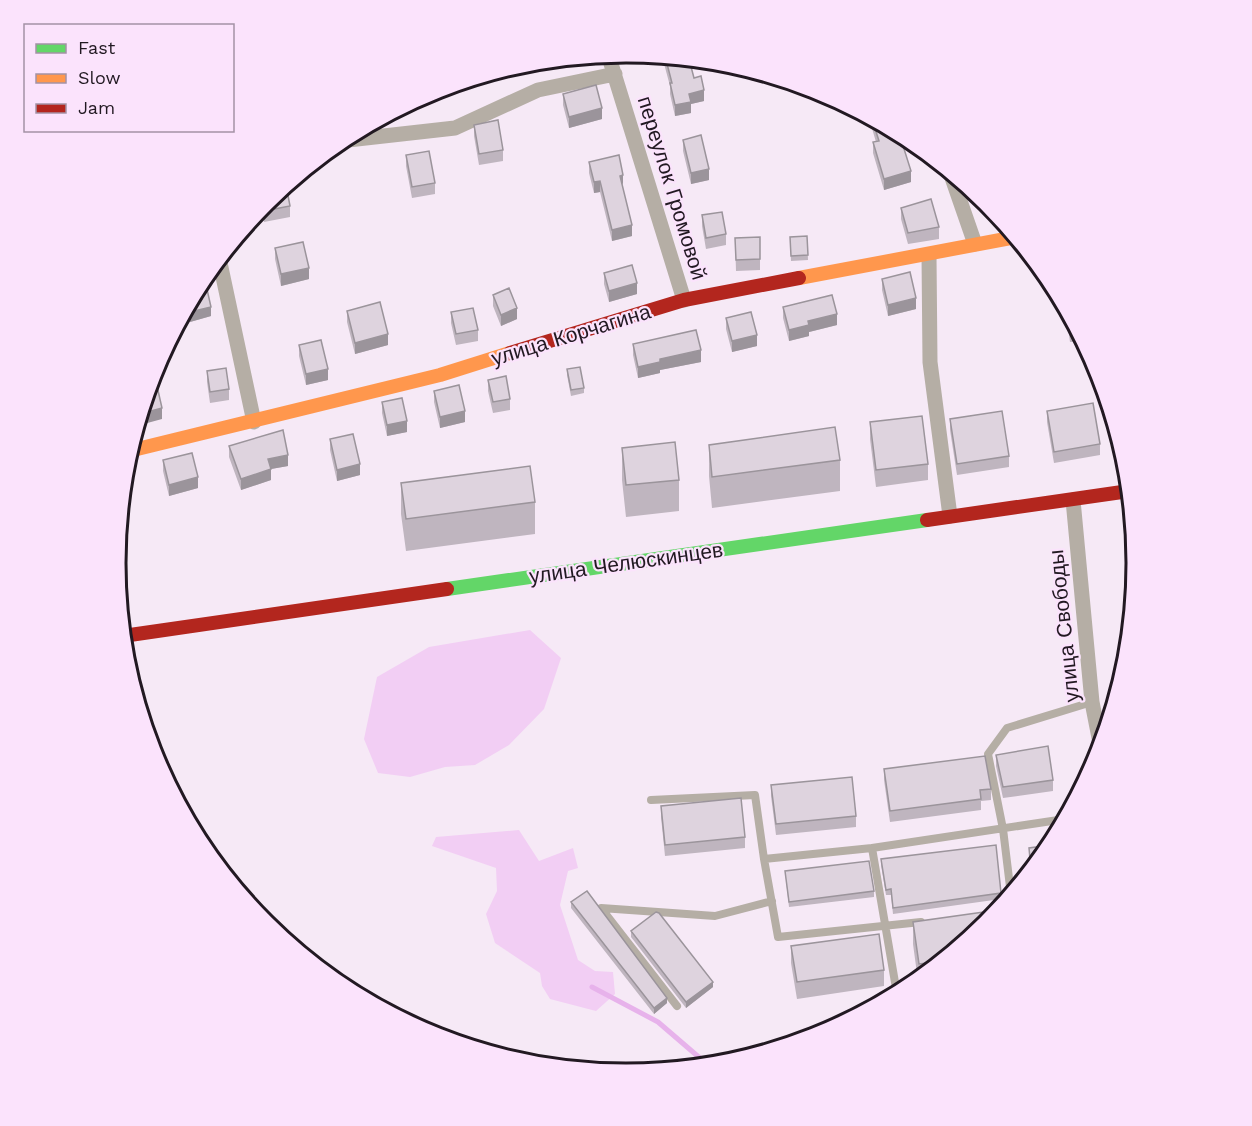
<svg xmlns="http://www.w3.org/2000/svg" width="1252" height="1126" viewBox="0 0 1252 1126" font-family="'Work Sans',sans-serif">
<rect width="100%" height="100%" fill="#f6e9f6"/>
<!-- green -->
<path fill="#f2cef4" d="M530 630 561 658 544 709 509 745 475 765 445 767 410 777 378 773 364 739 377 677 429 647Z
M519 830 539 861 573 848 578 868 568 871 560 905 578 960 595 971 613 972 615 994 596 1011 550 999 542 986 540 973 495 943 486 914 497 891 496 868 432 846 436 837Z"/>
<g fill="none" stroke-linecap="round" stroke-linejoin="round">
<!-- stream -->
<path stroke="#e7b2eb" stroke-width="5" d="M592 987 658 1022 708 1065"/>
<!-- lane -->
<path stroke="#b5aea5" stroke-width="8" d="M651 800 755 795 764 859
M872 848 764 859 778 937 921 922
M1011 895 1003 829 988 754 1007 728 1092 702
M897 994 872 848 1065 819
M677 1006 601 908 715 916 772 901"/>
<!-- street -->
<path stroke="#b5aea5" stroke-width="15" d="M608 54 684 300
M339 141 455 128 538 90 615 74
M950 172 975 244
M929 256 930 362 950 516
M219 258 254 422
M1073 500 1092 702 1101 748"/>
<!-- fast -->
<path stroke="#63d668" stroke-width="14" d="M447 589 927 520"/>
<!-- slow -->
<path stroke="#ff974d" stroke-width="14" d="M799 278 1016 237
M129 451 440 375 510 353"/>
<!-- jam -->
<path stroke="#b3261e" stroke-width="14" d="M510 353 684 300 799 278
M927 520 1129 491
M123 636 447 589"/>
</g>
<!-- wall -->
<path fill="#bfb5bf" d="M662 56 689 59 694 78 704 101 691 104V113L675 116 670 94V86Z
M563 94 602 119 569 128 563 105Z
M871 118 909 138 901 141 911 182 884 190 873 153V142H876L871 125Z
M474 125 503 150V161L479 165 474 136Z
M683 140 709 180 691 184 683 151Z
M406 155 435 183V194L412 198 406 166Z
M589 162 632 236 612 241 600 192 594 193 589 173Z
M265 202 290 206V217L264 222 261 206Z
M901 208 939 227V239L908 244 901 219Z
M992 208 1001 219 996 220Z
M702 215 726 234V245L706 249 702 226Z
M807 236 808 260 791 261 790 237Z
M760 237V270L736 271 735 238Z
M275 248 309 279 281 286 275 259Z
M604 273 637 294 609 302 604 284Z
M202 279 211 316 190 322 187 307Z
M882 279 916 309 888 316 882 290Z
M493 295 517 319 501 326 493 306Z
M783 307 837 325 809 332V336L789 341 783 318Z
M1065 307 1083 341 1070 342Z
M347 311 388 345 355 354 347 322Z
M451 312 478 330V341L456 345 451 323Z
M726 318 757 346 732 352 726 329Z
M633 344 701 362 660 370V373L638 378 633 355Z
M299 345 328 380 306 385 299 356Z
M567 369 584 388V393L571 396 567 375Z
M207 371 229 389V400L210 403 207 382Z
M488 380 510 399V410L493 413 488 391Z
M434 391 465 422 440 428 434 402Z
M382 402 407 432 387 436 382 413Z
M1047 411 1100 444V455L1054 463 1047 422Z
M950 419 1009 456V467L957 475 950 430Z
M870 422 928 464V480L876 487 870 439Z
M330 439 360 475 337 481 330 450Z
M709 445 840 460V491L712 508 709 476Z
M229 446 288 466 271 469V480L241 490 229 457Z
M622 448 679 480V511L626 517 622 480Z
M163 460 198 488 169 496 163 471Z
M401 483 535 502V534L406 551 401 514Z
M996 755 1053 780V791L1003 798 996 766Z
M884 769 991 789V800L981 801V810L890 822 884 780Z
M771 785 856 816V827L776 835 771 796Z
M661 806 745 837V848L665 856 661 817Z
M1050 847 1029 872V848Z
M881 859 1001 893V899L893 914 891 895H886L881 865Z
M785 871 874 891V897L789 907Z
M571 902 667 1003 654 1014 571 908Z
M913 922 987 924 918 981 913 944Z
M631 931 713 987 686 1008 631 937Z
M791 946 884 970V986L797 999 791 963Z"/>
<!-- shaded-wall -->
<path fill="#9b949b" d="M704 90V101L691 104V113L675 116V105L689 94Z
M602 108V119L569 128V117Z
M898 133 909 138V139L898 142Z
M709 169V180L691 184V173Z
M911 171V182L884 190V179Z
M623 175V186L620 176Z
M600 181V192L594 193V182Z
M996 213 1001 219 996 220Z
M632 225V236L612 241V230Z
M309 268V279L281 286V274Z
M637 283V294L609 302V291Z
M916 298V309L888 316V305Z
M211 307V316L190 322V312Z
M517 308V319L501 326V315Z
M837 314V325L809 332V336L789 341V330L808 321Z
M388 334V345L355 354V343Z
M757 335V346L732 352V341Z
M701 350V362L660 370V373L638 378V367L660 359Z
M328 369V380L306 385V374Z
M162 408V419L140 425V414Z
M465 411V422L440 428V417Z
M407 421V432L387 436V425Z
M288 455V466L271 469V480L241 490V479L268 459Z
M360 464V475L337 481V470Z
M198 477V488L169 496V485Z
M713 982V987L686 1008V1002Z
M667 998V1003L654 1014V1008Z"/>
<!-- building -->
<path fill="#ded3de" stroke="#9b949b" stroke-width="1.5" d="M665 56 689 59 694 78 701 76 704 90 689 94 691 102 675 105 670 83H672Z
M596 85 602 108 569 117 563 94Z
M872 119 899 133 911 171 884 179 873 142 879 141Z
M498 120 503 150 479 154 474 125Z
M701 135 709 169 691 173 683 140Z
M429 151 435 183 412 187 406 155Z
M619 155 623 175 620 176 632 225 612 230 600 181 594 182 589 162Z
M286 185 290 206 264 211 263 204 265 202Z
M931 199 939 227 908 233 901 208Z
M722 212 726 234 706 238 702 215Z
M807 236 808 255 791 256 790 237Z
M760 237V259L736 260 735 238Z
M303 242 309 268 281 274 275 248Z
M632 265 637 283 609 291 604 273Z
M910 272 916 298 888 305 882 279Z
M204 276 211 307 190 312 188 304Z
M509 288 517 308 501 315 493 295Z
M832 295 837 314 808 321 809 325 789 330 783 307Z
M380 302 388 334 355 343 347 311Z
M473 308 478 330 456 334 451 312Z
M751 312 757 335 732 341 726 318Z
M1068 312 1075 325 1070 326Z
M696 330 701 350 660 359V362L638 367 633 344Z
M321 340 328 369 306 374 299 345Z
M580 367 584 388 571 390 567 369Z
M226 368 229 389 210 392 207 371Z
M506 376 510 399 493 402 488 380Z
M459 385 465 411 440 417 434 391Z
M157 386 162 408 140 414 148 388Z
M402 398 407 421 387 425 382 402Z
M1093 403 1100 444 1054 452 1047 411Z
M1002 411 1009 456 957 464 950 419Z
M922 416 928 464 876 470 870 422Z
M835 427 840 460 712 477 709 445Z
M283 430 288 455 268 459 271 469 241 479 229 446Z
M353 434 360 464 337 470 330 439Z
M675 442 679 480 626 485 622 448Z
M192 453 198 477 169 485 163 460Z
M530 466 535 502 406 519 401 483Z
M1048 746 1053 780 1003 787 996 755Z
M985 756 991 789 980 790 981 799 890 811 884 769Z
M852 777 856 816 776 824 771 785Z
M741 798 745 837 665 845 661 806Z
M996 845 1001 893 893 908 891 889 886 890 881 859Z
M1051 845 1050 847 1031 870 1029 848Z
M869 861 874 891 789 902 785 871Z
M587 891 667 998 654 1008 571 902Z
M998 910 987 924 942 961 919 964 913 922Z
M656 912 659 913 713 982 686 1002 631 931Z
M879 934 884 970 797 982 791 946Z"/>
<g text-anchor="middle" stroke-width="4.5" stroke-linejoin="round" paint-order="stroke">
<!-- street labels -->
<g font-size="21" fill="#221922" stroke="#fbe3fc">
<text transform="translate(672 188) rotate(73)" y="7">переулок Громовой</text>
<text transform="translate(571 335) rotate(-17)" y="7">улица Корчагина</text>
<text transform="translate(626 563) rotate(-8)" y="7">улица Челюскинцев</text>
<text transform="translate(1064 626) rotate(-96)" y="7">улица Свободы</text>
</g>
</g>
<!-- crop -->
<path d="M0 0H1252V1126H0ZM126 563a500 500 0 1 1 1000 0a500 500 0 1 1-1000 0Z" fill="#fbe3fc" fill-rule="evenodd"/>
<path fill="none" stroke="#221922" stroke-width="3" d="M126 563a500 500 0 1 1 1000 0a500 500 0 1 1-1000 0Z"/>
<!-- legend -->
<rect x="24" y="24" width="210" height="108" fill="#fbe3fc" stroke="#a492a5" stroke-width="1.5"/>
<rect x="36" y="44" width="30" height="9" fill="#63d668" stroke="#a492a5" stroke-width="1.5"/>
<text x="78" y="54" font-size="18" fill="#221922">Fast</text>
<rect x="36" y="74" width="30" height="9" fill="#ff974d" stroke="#a492a5" stroke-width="1.5"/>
<text x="78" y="84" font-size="18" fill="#221922">Slow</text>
<rect x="36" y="104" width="30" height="9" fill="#b3261e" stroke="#a492a5" stroke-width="1.5"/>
<text x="78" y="114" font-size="18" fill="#221922">Jam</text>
</svg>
